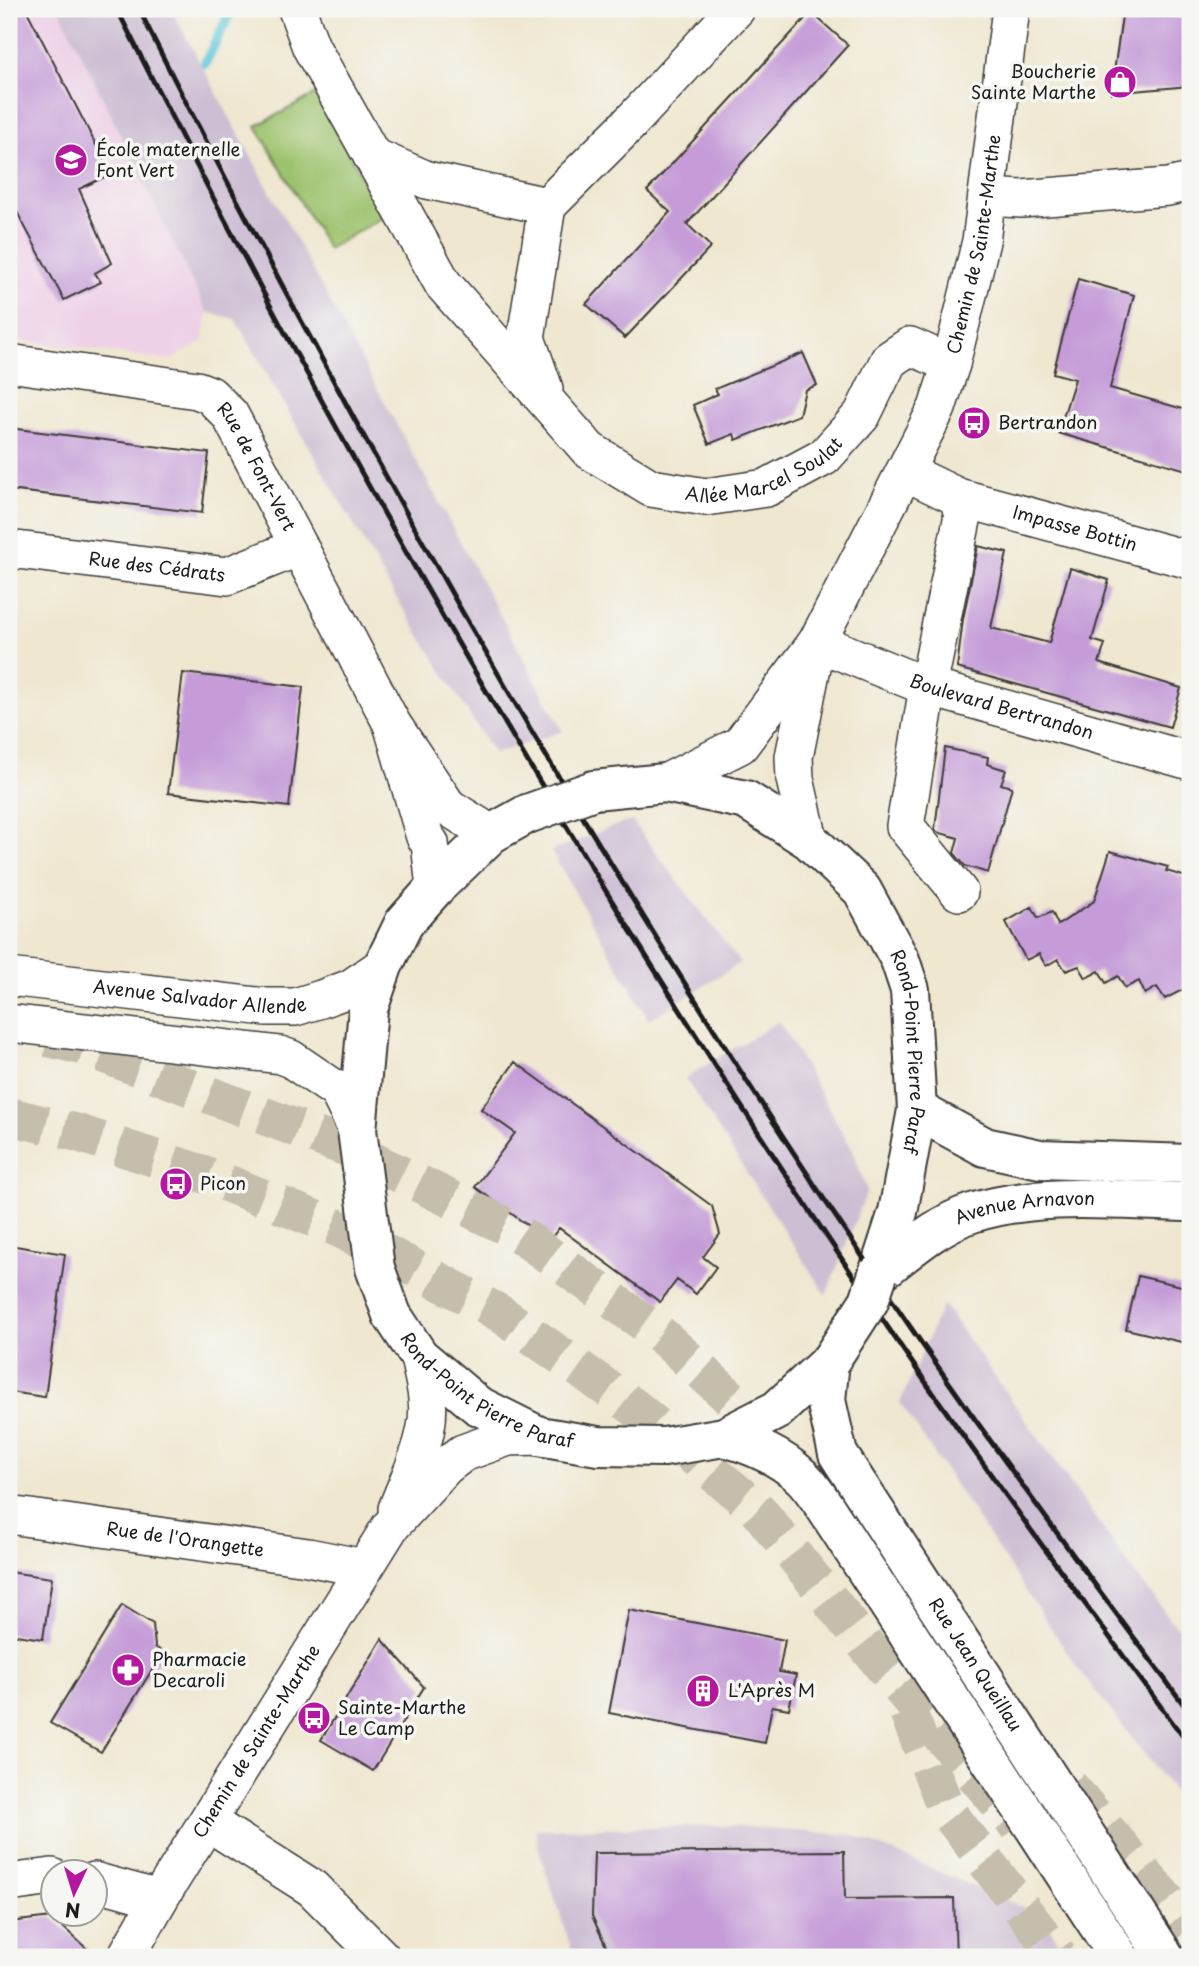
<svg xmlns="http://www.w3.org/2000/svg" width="1199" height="1966" viewBox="0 0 1199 1966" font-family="'Playpen Sans',sans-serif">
<rect width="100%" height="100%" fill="#f6f6f2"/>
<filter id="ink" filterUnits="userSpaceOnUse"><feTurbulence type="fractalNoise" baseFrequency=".0143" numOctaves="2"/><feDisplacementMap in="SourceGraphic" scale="14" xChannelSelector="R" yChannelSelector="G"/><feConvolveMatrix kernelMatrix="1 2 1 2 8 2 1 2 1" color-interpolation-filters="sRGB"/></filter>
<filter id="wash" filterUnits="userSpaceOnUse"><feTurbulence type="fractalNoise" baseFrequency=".00686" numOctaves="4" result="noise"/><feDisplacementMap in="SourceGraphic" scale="28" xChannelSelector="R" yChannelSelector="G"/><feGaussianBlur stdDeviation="1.57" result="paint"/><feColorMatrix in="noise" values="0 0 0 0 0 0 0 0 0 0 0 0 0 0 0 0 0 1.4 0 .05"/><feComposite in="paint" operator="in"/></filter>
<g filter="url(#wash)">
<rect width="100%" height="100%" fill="#efe7d0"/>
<!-- built -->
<path fill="#eed0e7" d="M9 9H59L207 312 204 341 171 360 9 339Z"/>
<!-- industrial -->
<path fill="#ccbed3" d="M59 9H171L563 731 494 754 391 589 235 319 207 312Z
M632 821 740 963 649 1020 551 851 619 824Z
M779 1021 852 1149 867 1191 826 1295 685 1078Z
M943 1304 1136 1575 1190 1644V1813L1077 1667 900 1403Z
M726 1826 853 1835 1041 1915 1069 1957H574L538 1847 536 1829Z"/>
<!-- green -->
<path fill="#9dc26d" stroke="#5c6f44" stroke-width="2" d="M316 94 383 217 328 249 256 126Z"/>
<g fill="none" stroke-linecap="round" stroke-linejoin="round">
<!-- stream -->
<path stroke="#5dc6d9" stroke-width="10" d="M205 63 232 9"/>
</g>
<g id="blocks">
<!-- building -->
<path fill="#c59cd8" d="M9 9H26L111 174 79 189 112 263 95 273 101 282 64 300 9 197Z
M1123 9H1190V86L1111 93Z
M811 12 848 45 687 224 711 247 625 338 586 304 670 212 647 191Z
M1078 279 1134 295 1110 388 1190 411V471L1058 433 1075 379 1053 373Z
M803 353 817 385 805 390 799 415 736 440 734 434 709 444 693 405 718 394 715 389Z
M9 428 209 453 202 513 9 490Z
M978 546 1007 553 991 628 1049 643 1070 568 1109 580 1092 640 1105 644 1099 663 1181 688 1170 727 957 668 963 619Z
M183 673 303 687 289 807 168 793Z
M945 748 988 757 987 764 1006 770 1001 784 1012 787 988 873 965 866 954 853 958 838 937 832 935 829Z
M1110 851 1168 867 1166 871 1190 878V986L1165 999 1157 987 1145 994 1139 981 1125 988 1118 976 1106 983 1099 971 1086 978 1079 966 1066 971 1058 959 1046 966 1039 954 1026 960 1006 922 1032 907 1038 918 1052 912 1058 925 1094 901Z
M515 1062 712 1206 720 1234 703 1257 716 1267 696 1294 677 1280 660 1302 559 1228 549 1241 475 1187 515 1133 481 1109Z
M9 1245 65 1254 45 1397 9 1392Z
M1138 1276 1190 1288V1344L1126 1329Z
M9 1572 52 1578 43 1639 9 1634Z
M122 1605 153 1624 155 1647 163 1652 101 1752 50 1723Z
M629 1610 785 1640 779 1672 796 1675 789 1709 772 1706 765 1743 609 1713Z
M382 1639 424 1687 373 1771 321 1740Z
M844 1851 845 1899 954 1898 956 1957H611L592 1916 594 1853Z
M52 1917 96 1957H9V1922Z"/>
</g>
</g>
<g filter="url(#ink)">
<use href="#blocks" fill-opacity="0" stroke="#3c3a37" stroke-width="2"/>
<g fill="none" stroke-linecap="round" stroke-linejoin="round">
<!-- highway-tunnel -->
<path stroke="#c5beac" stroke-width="38" stroke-dasharray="38 19" stroke-linecap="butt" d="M48 1038 82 1046 345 1147 515 1231 661 1335 766 1430 778 1445
M9 1116 78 1133 209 1176 340 1229 501 1314 634 1407 758 1510 897 1684 1018 1826
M869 1552 944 1639
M908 1712 947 1811 1059 1957
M1069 1786 1190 1928"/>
<defs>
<g id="minor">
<path d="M297 9 311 47 372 156 427 180 547 206 631 122 736 9"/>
<path id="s1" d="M372 156 443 284 589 450 651 488 706 497 766 488 824 457 862 415 889 360 910 346 951 364"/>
<path d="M987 197 1022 199 1168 187 1190 182"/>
<path id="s2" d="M9 363 197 390 210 395 230 415 392 724"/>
<path d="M544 389 526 338 547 206"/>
<path d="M906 472 958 497 963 515 928 687 905 826 959 892"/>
<path id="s3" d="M958 497 1190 560"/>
<path id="s4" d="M9 549 227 576 299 547"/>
<path id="s5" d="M817 642 928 687 1190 761"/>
<path id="s6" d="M665 783 740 745 817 642 937 408 951 364 981 241 1011 9"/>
<path d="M809 840 795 779 794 757 815 652"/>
<path d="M435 888 430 843 425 837 392 724 448 807 491 834"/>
<path id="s7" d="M9 977 266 1007H295L321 999 351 988 383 966"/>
<path d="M9 1023 280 1055 291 1059 338 1091 357 1130"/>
<path d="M397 1509C409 1476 432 1436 427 1399 426 1384 421 1370 419 1356"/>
<path id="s8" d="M9 1515 308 1557 364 1568"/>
<path d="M208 1822 312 1888 381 1957"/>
<path d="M94 1881 159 1899"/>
<path d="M9 1883 52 1877"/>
<path id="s9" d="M126 1957 159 1899 390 1527 446 1466 463 1453 508 1437 539 1436"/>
</g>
<g id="major">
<path id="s10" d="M594 790 665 783 746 800 809 840 862 890 900 960 910 990 917 1110 898 1212 878 1274"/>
<path id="s11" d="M527 814 491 834 435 888 404 923 383 966 368 1009 357 1130 375 1268 392 1315 419 1356 477 1405 539 1436 598 1446 664 1447 724 1437 777 1410 830 1361"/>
<path d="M917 1110 985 1147 1040 1159 1190 1164"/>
<path id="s12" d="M878 1274C907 1252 937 1224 972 1213 1040 1191 1120 1201 1190 1202"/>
<path id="s13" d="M830 1361 826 1400 838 1454 1165 1957"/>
<path d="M724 1437C753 1445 780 1456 802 1477 816 1491 827 1511 838 1527L1119 1957"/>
</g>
</defs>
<!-- minor casing -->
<use href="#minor" stroke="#3c3a37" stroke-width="40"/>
<!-- major casing -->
<use href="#major" stroke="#3c3a37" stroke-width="42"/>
<!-- minor -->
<use href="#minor" stroke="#fff" stroke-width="37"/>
<!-- major -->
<use href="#major" stroke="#fff" stroke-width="38"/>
<!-- rail -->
<path stroke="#1c1c1c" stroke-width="5" d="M117 9C340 456 592 890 872 1304 973 1454 1082 1600 1190 1746
M139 9C189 111 243 212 297 313 477 650 674 980 889 1296 986 1438 1088 1576 1190 1713"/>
<defs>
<path id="major-bridge" d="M527 814 594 790
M830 1361 869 1301 878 1274"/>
</defs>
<!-- major-bridge casing -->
<use href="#major-bridge" stroke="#3c3a37" stroke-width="42" stroke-linecap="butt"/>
<!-- major-bridge -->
<use href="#major-bridge" stroke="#fff" stroke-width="38"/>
</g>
</g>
<!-- icons -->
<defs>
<symbol id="shop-disc" viewBox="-11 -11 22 22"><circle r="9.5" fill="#b5179e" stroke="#f6f6f2"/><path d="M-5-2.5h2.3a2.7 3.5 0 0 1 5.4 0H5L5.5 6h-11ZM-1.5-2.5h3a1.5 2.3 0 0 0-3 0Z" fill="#fff"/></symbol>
<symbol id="school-disc" viewBox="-11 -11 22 22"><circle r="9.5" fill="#b5179e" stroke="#f6f6f2"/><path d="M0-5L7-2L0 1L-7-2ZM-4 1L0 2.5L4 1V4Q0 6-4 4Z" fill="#fff"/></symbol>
<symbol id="bus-disc" viewBox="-11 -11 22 22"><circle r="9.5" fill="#b5179e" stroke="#f6f6f2"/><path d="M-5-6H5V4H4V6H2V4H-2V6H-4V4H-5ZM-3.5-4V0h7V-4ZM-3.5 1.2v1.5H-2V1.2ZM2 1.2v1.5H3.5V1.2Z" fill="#fff"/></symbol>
<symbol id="pharmacy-disc" viewBox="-11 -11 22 22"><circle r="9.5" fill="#b5179e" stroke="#f6f6f2"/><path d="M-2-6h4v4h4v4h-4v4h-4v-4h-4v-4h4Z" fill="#fff"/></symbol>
<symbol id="building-disc" viewBox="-11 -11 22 22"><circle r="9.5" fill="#b5179e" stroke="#f6f6f2"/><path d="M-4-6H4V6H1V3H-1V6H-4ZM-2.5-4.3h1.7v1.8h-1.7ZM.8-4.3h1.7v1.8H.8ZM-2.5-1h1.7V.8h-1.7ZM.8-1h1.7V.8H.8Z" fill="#fff"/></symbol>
</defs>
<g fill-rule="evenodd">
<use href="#shop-disc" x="1101" y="63" width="38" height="38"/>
<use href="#school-disc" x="52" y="141" width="38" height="38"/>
<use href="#bus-disc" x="955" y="404" width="38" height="38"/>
<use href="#bus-disc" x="157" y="1165" width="38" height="38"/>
<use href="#pharmacy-disc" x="109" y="1651" width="38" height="38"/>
<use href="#building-disc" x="684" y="1672" width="38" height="38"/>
<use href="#bus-disc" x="295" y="1699" width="38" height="38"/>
</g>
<g text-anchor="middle" stroke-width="7" stroke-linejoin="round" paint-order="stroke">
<!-- poi labels -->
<g font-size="18" fill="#1c1c1c" stroke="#f6f6f2" text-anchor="start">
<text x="1096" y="78" text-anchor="end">Boucherie<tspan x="1096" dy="21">Sainte Marthe</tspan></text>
<text x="96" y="156">École maternelle<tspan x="96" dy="21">Font Vert</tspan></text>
<text x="998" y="429">Bertrandon</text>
<text x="200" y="1190">Picon</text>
<text x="152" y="1666">Pharmacie<tspan x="152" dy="21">Decaroli</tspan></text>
<text x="728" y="1697">L'Après M</text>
<text x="338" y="1714">Sainte-Marthe<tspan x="338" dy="21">Le Camp</tspan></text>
</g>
<!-- street labels -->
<g font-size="18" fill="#1c1c1c" stroke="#f6f6f2">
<text dy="6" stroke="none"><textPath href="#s6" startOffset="644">Chemin de Sainte-Marthe</textPath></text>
<text dy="6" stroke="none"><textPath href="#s1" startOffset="560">Allée Marcel Soulat</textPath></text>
<text dy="6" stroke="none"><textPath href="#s2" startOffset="290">Rue de Font-Vert</textPath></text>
<text dy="6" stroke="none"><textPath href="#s3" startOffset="121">Impasse Bottin</textPath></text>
<text dy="6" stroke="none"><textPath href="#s4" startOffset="149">Rue des Cédrats</textPath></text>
<text dy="6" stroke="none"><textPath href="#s5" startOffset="196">Boulevard Bertrandon</textPath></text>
<text dy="6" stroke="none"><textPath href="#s7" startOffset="192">Avenue Salvador Allende</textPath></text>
<text dy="6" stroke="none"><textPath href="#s10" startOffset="474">Rond-Point Pierre Paraf</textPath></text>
<text dy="6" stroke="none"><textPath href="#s12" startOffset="166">Avenue Arnavon</textPath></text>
<text dy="6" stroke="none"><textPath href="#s11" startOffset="696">Rond-Point Pierre Paraf</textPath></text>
<text dy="6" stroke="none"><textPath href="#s8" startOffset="178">Rue de l'Orangette</textPath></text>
<text dy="6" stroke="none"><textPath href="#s13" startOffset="346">Rue Jean Queillau</textPath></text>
<text dy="6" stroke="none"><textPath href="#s9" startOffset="252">Chemin de Sainte-Marthe</textPath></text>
</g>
</g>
<!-- margin -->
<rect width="1199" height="1966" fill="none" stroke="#f6f6f2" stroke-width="35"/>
<!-- north arrow -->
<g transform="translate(74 1893) rotate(184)"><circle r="33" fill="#f6f6f2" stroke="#9f9f9c" stroke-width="2"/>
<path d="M0-5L12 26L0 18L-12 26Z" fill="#b5179e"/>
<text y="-10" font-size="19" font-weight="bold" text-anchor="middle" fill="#1c1c1c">N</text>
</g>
</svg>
